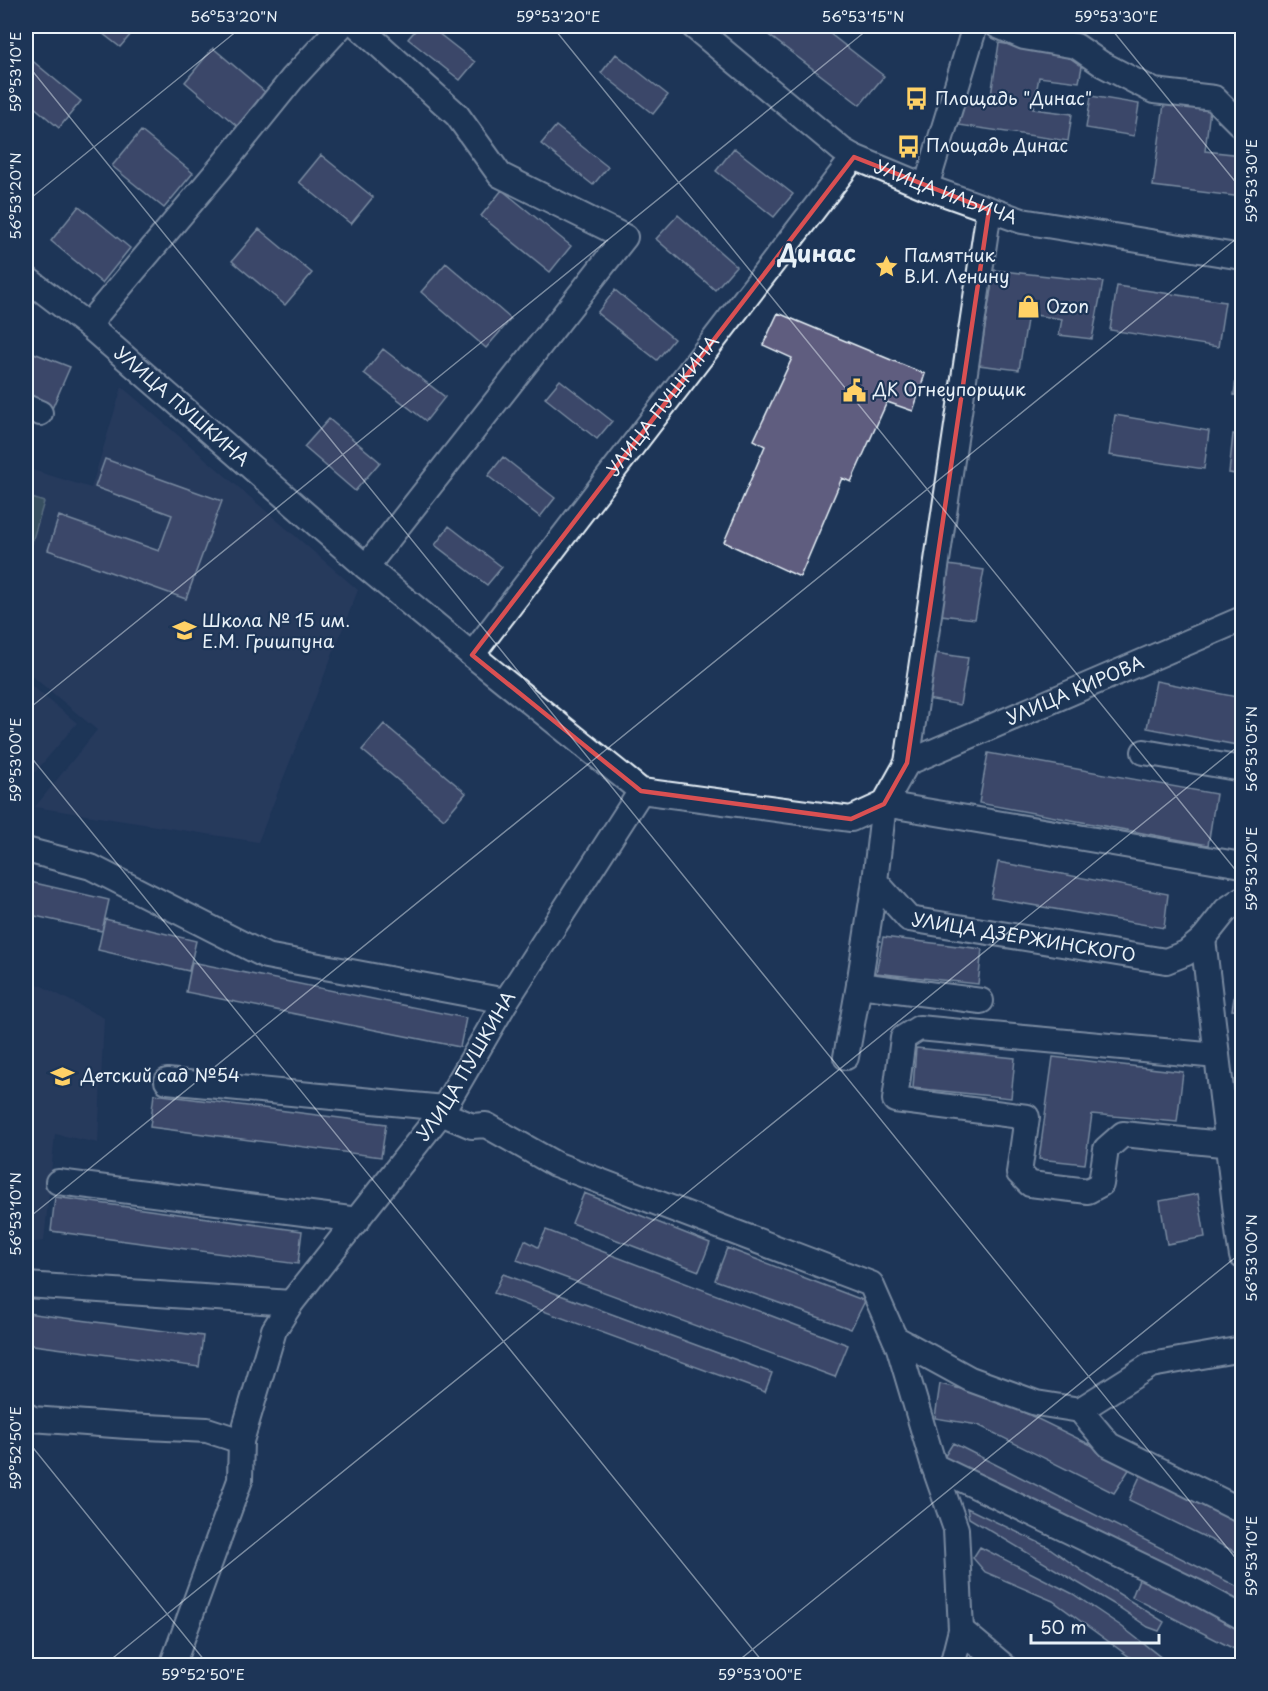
<svg xmlns="http://www.w3.org/2000/svg" width="1268" height="1691" viewBox="0 0 1268 1691" font-family="'Playpen Sans',sans-serif">
<rect width="100%" height="100%" fill="#1d3557"/>
<filter id="ink" filterUnits="userSpaceOnUse"><feTurbulence type="fractalNoise" baseFrequency=".0167" numOctaves="2"/><feDisplacementMap in="SourceGraphic" scale="12" xChannelSelector="R" yChannelSelector="G"/><feConvolveMatrix kernelMatrix="1 2 1 2 8 2 1 2 1" color-interpolation-filters="sRGB"/></filter>
<g filter="url(#ink)">
<!-- built -->
<path fill="#304163" d="M122 387 358 590 258 842 35 807 97 730 26 671V468L91 488Z
M26 681 77 723 26 783Z
M26 978 104 1018 98 1143 55 1134 44 1241 26 1243Z"/>
<!-- green -->
<path fill="#586f6b" stroke="#a0b0b2" stroke-width="1.5" d="M26 496 44 502 26 562Z"/>
<!-- building -->
<path fill="#5e5d7f" stroke="#e8f1f8" stroke-width="1.5" d="M93 26H138L120 47Z
M419 26H429L475 62 460 80 408 39Z
M757 26H820L884 76 860 105Z
M999 43 1084 56 1079 82 1039 77 1033 109 1072 114 1068 141 952 124 958 98 990 102Z
M213 48 265 92 237 126 185 82Z
M616 54 668 95 653 114 601 73Z
M29 58 81 101 59 128 26 100V63Z
M1091 96 1139 104 1134 136 1086 128Z
M1164 104 1210 109 1205 151 1242 155V197L1153 186Z
M556 126 608 167 593 185 541 144Z
M141 131 193 173 164 208 112 166Z
M734 148 793 194 774 217 716 171Z
M321 155 373 197 351 224 299 182Z
M502 190 571 246 550 272 481 216Z
M79 206 130 248 102 283 51 241Z
M678 215 736 266 715 290 656 239Z
M259 229 312 273 285 305 232 261Z
M446 263 511 319 486 348 421 292Z
M994 270 1103 282 1092 339 1059 335 1062 319 1028 314 1019 370 979 365Z
M1117 286 1225 302 1218 347 1110 330Z
M615 290 674 339 657 360 597 313Z
M778 313 925 374 913 411 887 402 851 482 842 478 800 577 724 542 765 446 754 440 792 358 763 345Z
M1242 332V396L1234 395Z
M383 349 445 397 426 421 364 373Z
M26 350 70 367 51 411 26 401Z
M560 380 612 421 597 439 545 398Z
M1115 415 1209 431 1204 469 1109 455Z
M329 419 380 462 355 491 304 447Z
M1233 434 1242 435V475L1229 473Z
M503 457 555 498 540 517 488 476Z
M105 459 222 501 186 599 48 550 59 516 159 551 172 515 95 487Z
M449 526 502 567 487 585 435 545Z
M948 565 984 570 975 619 941 615Z
M935 653 968 658 960 705 927 699Z
M1156 681 1242 698V746L1147 728Z
M384 724 466 793 444 819 362 750Z
M988 753 1216 794 1208 845 979 803Z
M998 862 1168 894 1164 928 991 898Z
M26 881 109 900 102 931 26 914Z
M105 919 196 941 189 971 98 950Z
M883 937 982 949 978 984 876 973Z
M192 962 466 1018 460 1047 186 992Z
M1239 968H1242V1011L1232 1010Z
M916 1048 1015 1058 1011 1098 913 1088Z
M1053 1057 1183 1072 1177 1122 1092 1114 1085 1164 1039 1159Z
M154 1094 386 1124 381 1157 150 1127Z
M26 1121 32 1122 26 1169Z
M584 1193 710 1243 699 1271 572 1223Z
M1198 1194 1205 1237 1167 1244 1160 1201Z
M55 1197 302 1231 298 1264 51 1231Z
M546 1230 848 1345 835 1377 517 1260 525 1240 538 1247Z
M727 1248 865 1301 851 1329 715 1280Z
M503 1274 772 1373 765 1392 494 1293Z
M26 1313 203 1336 199 1367 26 1344Z
M940 1384 991 1396 1132 1465 1114 1493 978 1425 935 1418Z
M953 1443 1242 1589V1607L943 1459Z
M1143 1470 1242 1520V1555L1129 1500Z
M967 1508 1048 1547 1084 1572 1164 1622 1159 1631 1148 1627 1117 1606 969 1518Z
M980 1547 1073 1594 1121 1626 1163 1659 1158 1666H1142L1053 1601 985 1572 973 1558Z
M1141 1574 1242 1628V1653L1132 1597Z"/>
<g fill="none" stroke-linecap="round" stroke-linejoin="round">
<defs>
<g id="minor">
<path d="M358 26 457 115 500 175 625 237 366 567"/>
<path id="s1" d="M693 26 842 150 854 157 926 187 1022 221 1242 257"/>
<path d="M998 26 1024 37 1076 46 1102 64 1154 91 1214 98 1242 126"/>
<path d="M926 187 975 26"/>
<path id="s2" d="M26 278 90 327 366 567 472 655 641 791 851 819 884 804 907 763 989 210"/>
<path d="M90 327 97 314 221 167 292 79 341 26"/>
<path d="M26 407 40 413"/>
<path id="s3" d="M472 655 854 157"/>
<path d="M1144 752 1242 769"/>
<path id="s4" d="M907 763 1242 619"/>
<path d="M26 850 91 867 266 956 506 1001"/>
<path id="s5" d="M1242 865 884 804 875 881 909 919 1166 961 1186 953 1203 939 1226 910 1242 899"/>
<path d="M875 881 859 985 981 1001"/>
<path d="M1203 939 1239 1238 1242 1256"/>
<path d="M1217 1056 919 1028 903 1038 895 1100 1027 1117 1019 1173 1030 1184 1088 1191 1101 1184 1106 1149 1123 1134 1242 1146"/>
<path d="M846 1057 859 985"/>
<path d="M167 1081 444 1108"/>
<path d="M441 1113 472 1126 486 1125 555 1164 871 1284 899 1348 934 1466 956 1529 961 1630 952 1666"/>
<path d="M58 1182 358 1220"/>
<path d="M26 1285 291 1303"/>
<path d="M895 1338 970 1379 1036 1403 1080 1410 1151 1365 1242 1349"/>
<path d="M1080 1410 1109 1445 1242 1511"/>
<path d="M26 1415 32 1419 127 1426 207 1430 241 1441"/>
<path d="M934 1466 1196 1592 1242 1617"/>
<path d="M961 1630 1004 1666"/>
<path id="s6" d="M172 1666 240 1480 241 1441 274 1330 291 1303 441 1113 506 1001 641 791"/>
</g>
</defs>
<!-- minor casing -->
<use href="#minor" stroke="#e8f1f8" stroke-width="28"/>
<!-- minor -->
<use href="#minor" stroke="#1d3557" stroke-width="24"/>
</g>
</g>
<!-- marked area -->
<path d="M0 0H1268V1691H0ZM854 157 989 210 907 763 884 804 851 819 641 791 472 655Z" fill="#1d3557" fill-opacity=".55" fill-rule="evenodd"/>
<path fill="none" stroke="#da5052" stroke-width="4.5" stroke-linejoin="round" d="M854 157 989 210 907 763 884 804 851 819 641 791 472 655Z"/>
<!-- ticks -->
<path fill="none" stroke="#e8f1f8" stroke-width="1.5" stroke-opacity="0.45" d="M552 26 1242 878M1109 26 1242 190M26 63 1242 1566M26 202 243 26M26 711 872 26M26 751 766 1666M26 1220 1242 234M26 1439 209 1666M103 1666 1242 743M732 1666 1242 1252"/>
<!-- icons -->
<defs>
<symbol id="bus-bare" viewBox="-9 -9 18 18"><path d="M-5-6H5V4H4V6H2V4H-2V6H-4V4H-5ZM-3.5-4V0h7V-4ZM-3.5 1.2v1.5H-2V1.2ZM2 1.2v1.5H3.5V1.2Z" fill="#ffd166" stroke="#1d3557" stroke-width="2.5" paint-order="stroke"/></symbol>
<symbol id="sight-bare" viewBox="-9 -9 18 18"><path d="M0-6L1.8-2.2L6-1.7L2.9 1.2L3.7 5.4L0 3.3L-3.7 5.4L-2.9 1.2L-6-1.7L-1.8-2.2Z" fill="#ffd166" stroke="#1d3557" stroke-width="2.5" paint-order="stroke"/></symbol>
<symbol id="shop-bare" viewBox="-9 -9 18 18"><path d="M-5-2.5h2.3a2.7 3.5 0 0 1 5.4 0H5L5.5 6h-11ZM-1.5-2.5h3a1.5 2.3 0 0 0-3 0Z" fill="#ffd166" stroke="#1d3557" stroke-width="2.5" paint-order="stroke"/></symbol>
<symbol id="civic-bare" viewBox="-9 -9 18 18"><path d="M-.6-6.5H3V-4.5H.6V-3L4-1V1h2V6H-6V1h2V-1L-.6-3ZM-1.2 2.5V6h2.4V2.5Z" fill="#ffd166" stroke="#1d3557" stroke-width="2.5" paint-order="stroke"/></symbol>
<symbol id="school-bare" viewBox="-9 -9 18 18"><path d="M0-5L7-2L0 1L-7-2ZM-4 1L0 2.5L4 1V4Q0 6-4 4Z" fill="#ffd166" stroke="#1d3557" stroke-width="2.5" paint-order="stroke"/></symbol>
</defs>
<g fill-rule="evenodd">
<use href="#bus-bare" x="900" y="82" width="33" height="33"/>
<use href="#bus-bare" x="892" y="130" width="33" height="33"/>
<use href="#sight-bare" x="870" y="250" width="33" height="33"/>
<use href="#shop-bare" x="1012" y="290" width="33" height="33"/>
<use href="#civic-bare" x="838" y="374" width="33" height="33"/>
<use href="#school-bare" x="168" y="614" width="33" height="33"/>
<use href="#school-bare" x="46" y="1060" width="33" height="33"/>
</g>
<g text-anchor="middle" stroke-width="4.5" stroke-linejoin="round" paint-order="stroke">
<!-- poi labels -->
<g font-size="18" fill="#e8f1f8" stroke="#1d3557" text-anchor="start">
<text x="935" y="105">Площадь "Динас"</text>
<text x="926" y="152">Площадь Динас</text>
<text x="904" y="262">Памятник<tspan x="904" dy="21">В.И. Ленину</tspan></text>
<text x="1046" y="313">Ozon</text>
<text x="873" y="396">ДК Огнеупорщик</text>
<text x="202" y="627">Школа № 15 им.<tspan x="202" dy="21">Е.М. Гришпуна</tspan></text>
<text x="81" y="1082">Детский сад №54</text>
</g>
<!-- street labels -->
<g font-size="18" fill="#e8f1f8" stroke="#1d3557">
<text dy="6" stroke="none"><textPath href="#s1" startOffset="306">УЛИЦА ИЛЬИЧА</textPath></text>
<text dy="6" stroke="none"><textPath href="#s3" startOffset="314">УЛИЦА ПУШКИНА</textPath></text>
<text dy="6" stroke="none"><textPath href="#s2" startOffset="202">УЛИЦА ПУШКИНА</textPath></text>
<text dy="6" stroke="none"><textPath href="#s4" startOffset="183">УЛИЦА КИРОВА</textPath></text>
<text dy="6" stroke="none"><textPath href="#s5" startOffset="608">УЛИЦА ДЗЕРЖИНСКОГО</textPath></text>
<text dy="6" stroke="none"><textPath href="#s6" startOffset="680">УЛИЦА ПУШКИНА</textPath></text>
</g>
<!-- district labels -->
<g font-size="24" font-weight="bold" fill="#e8f1f8" stroke="#1d3557">
<text x="817" y="262">Динас</text>
</g>
</g>
<!-- margin -->
<rect width="1268" height="1691" fill="none" stroke="#1d3557" stroke-width="66"/>
<!-- scale -->
<path d="M1031 1634v9h128v-9" fill="none" stroke="#e8f1f8" stroke-width="3"/>
<text x="1040" y="1634" font-size="18" fill="#e8f1f8" stroke="#1d3557" stroke-width="4.5" paint-order="stroke">50 m</text>
<rect x="33" y="33" width="1202" height="1625" fill="none" stroke="#e8f1f8" stroke-width="2"/>
<g font-size="15" text-anchor="middle" fill="#e8f1f8">
<text x="234" y="22">56°53'20"N</text>
<text x="558" y="22">59°53'20"E</text>
<text x="863" y="22">56°53'15"N</text>
<text x="1116" y="22">59°53'30"E</text>
<text transform="translate(16 72) rotate(-90)" y="5">59°53'10"E</text>
<text transform="translate(1252 181) rotate(-90)" y="5">59°53'30"E</text>
<text transform="translate(16 196) rotate(-90)" y="5">56°53'20"N</text>
<text transform="translate(1252 749) rotate(-90)" y="5">56°53'05"N</text>
<text transform="translate(16 760) rotate(-90)" y="5">59°53'00"E</text>
<text transform="translate(1252 869) rotate(-90)" y="5">59°53'20"E</text>
<text transform="translate(16 1214) rotate(-90)" y="5">56°53'10"N</text>
<text transform="translate(1252 1258) rotate(-90)" y="5">56°53'00"N</text>
<text transform="translate(16 1448) rotate(-90)" y="5">59°52'50"E</text>
<text transform="translate(1252 1556) rotate(-90)" y="5">59°53'10"E</text>
<text x="203" y="1680">59°52'50"E</text>
<text x="760" y="1680">59°53'00"E</text>
</g>
</svg>
